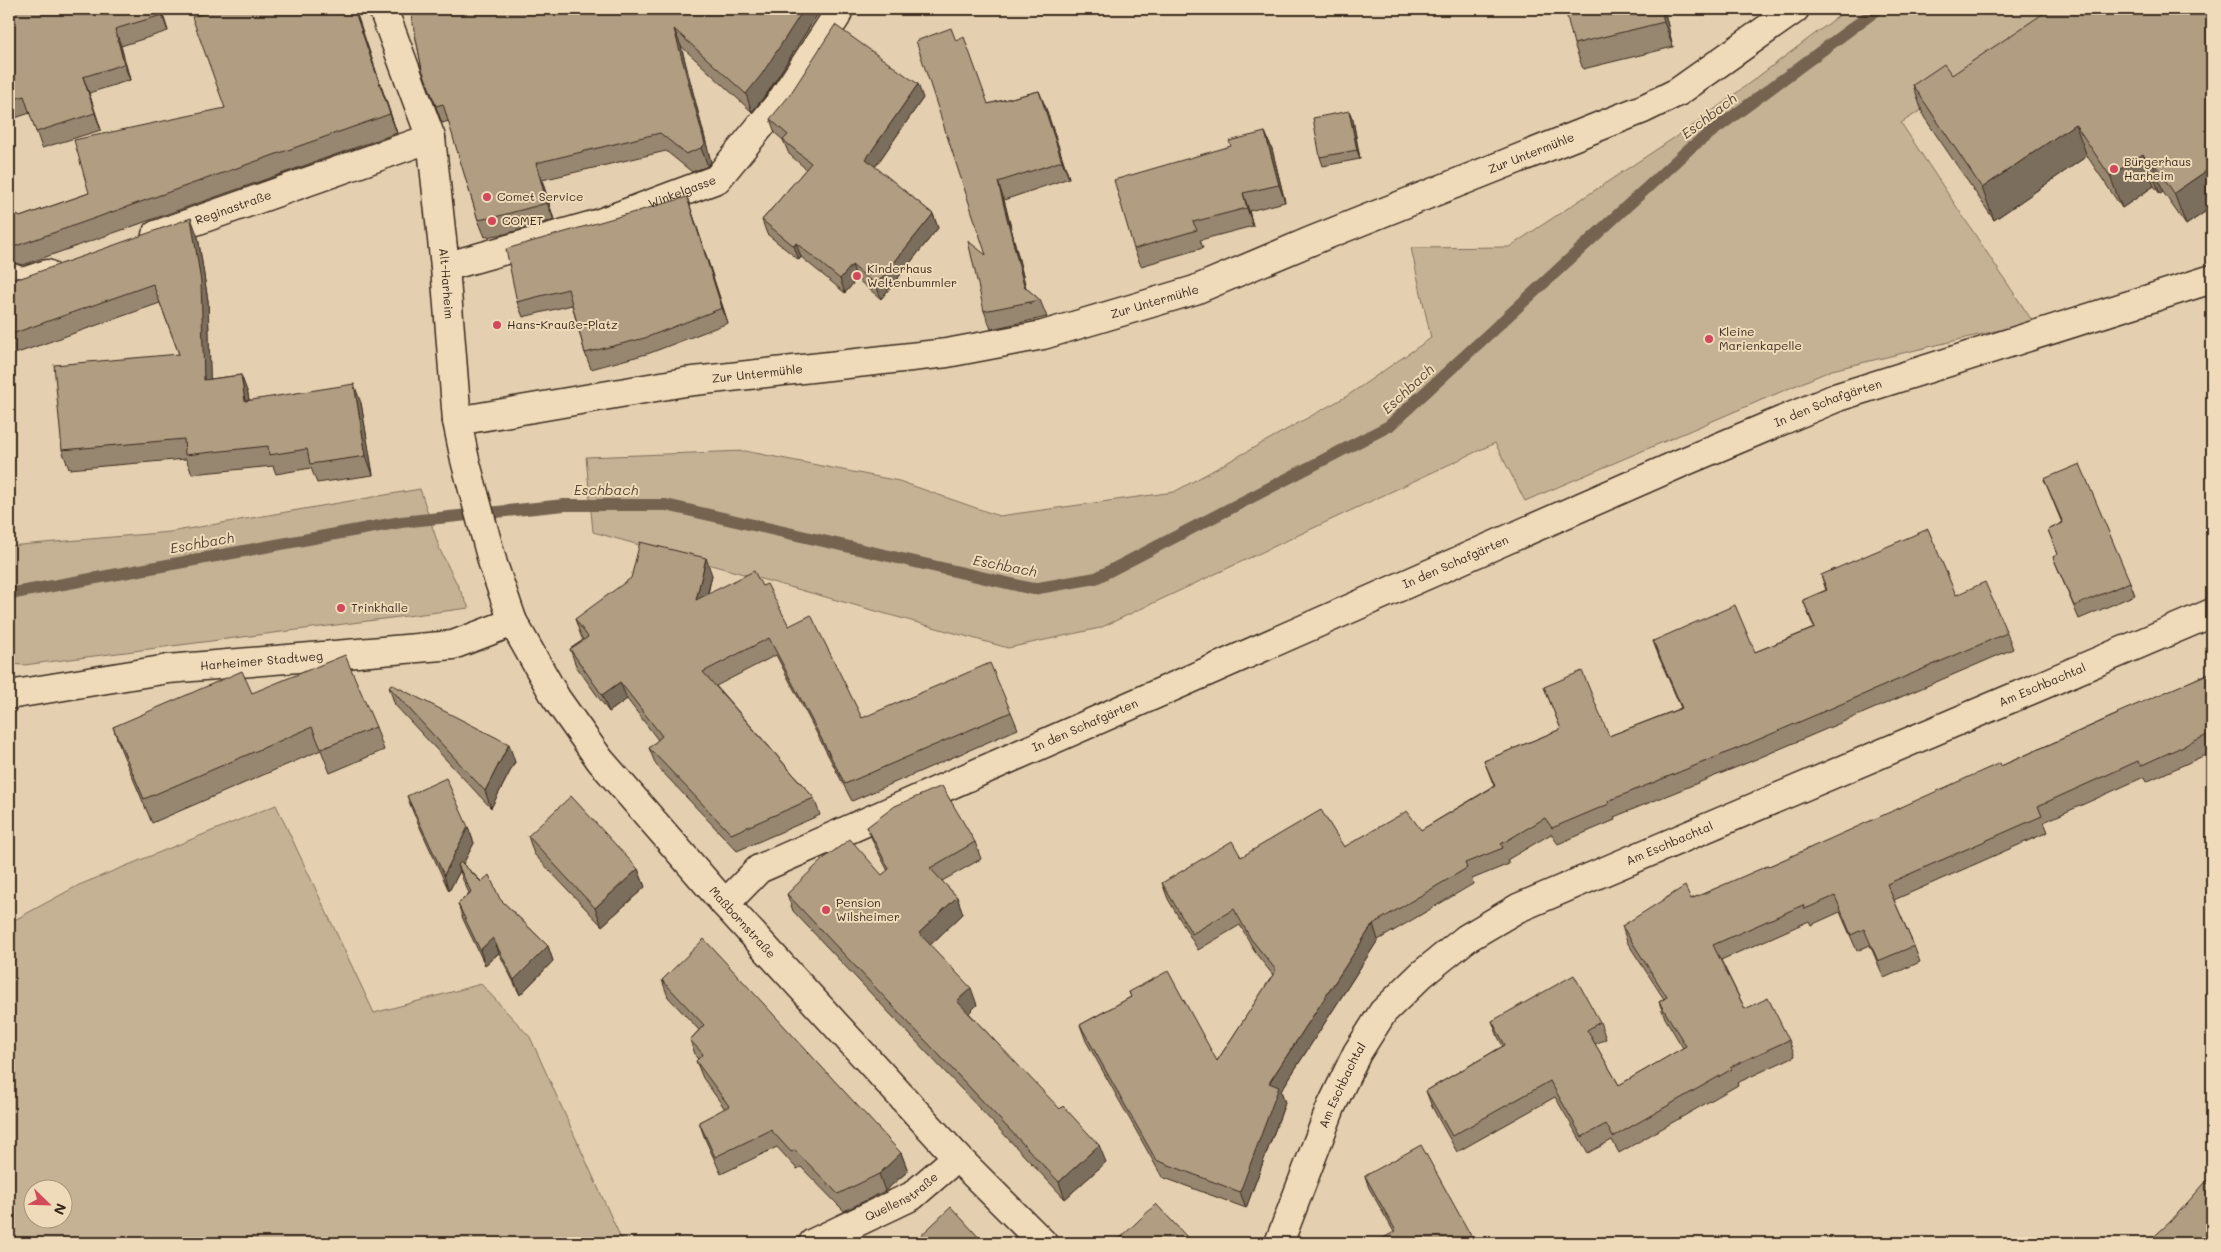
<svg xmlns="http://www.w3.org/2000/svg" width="2221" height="1252" viewBox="0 0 2221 1252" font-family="Mali,sans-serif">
<rect width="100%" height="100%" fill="#e4d0b0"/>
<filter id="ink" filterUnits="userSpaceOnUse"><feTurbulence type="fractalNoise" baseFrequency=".02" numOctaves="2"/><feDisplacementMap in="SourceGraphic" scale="10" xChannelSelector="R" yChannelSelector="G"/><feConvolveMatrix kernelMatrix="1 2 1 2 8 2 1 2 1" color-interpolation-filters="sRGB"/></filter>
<g filter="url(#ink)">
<!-- green -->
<path fill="#c5b295" stroke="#806e5a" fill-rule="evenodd" d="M1848 9H2079L1901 123 2033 322 1832 370 1525 501 1495 443 1100 628 1008 648 593 532 586 457 745 451 899 481 999 516 1174 492 1347 396 1431 338 1411 248 1509 247 1695 124Z
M420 489 440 550 469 608 24 665 9 664V546L170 532Z
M276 805 374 1013 481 984 530 1037 623 1243H9V923L79 885ZM32 1190H62V1220H32Z"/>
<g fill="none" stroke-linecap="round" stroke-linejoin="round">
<!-- stream -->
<path stroke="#766450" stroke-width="12" d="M9 594 401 522 564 505H666L1033 589 1096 578 1389 426 1690 148 1878 9"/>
<defs>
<g id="street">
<path id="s1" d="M383 9 431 138 445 267 457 421 465 460 493 564 513 622 556 698 600 760 725 904 957 1157 1043 1243"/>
<path id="s2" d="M156 235 431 138"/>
<path id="s3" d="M445 267 597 224 717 179 781 101 836 17 839 9"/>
<path d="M9 277 23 282 47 274"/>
<path id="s4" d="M457 421 685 382 947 353 1043 335 1195 290 1311 241 1643 109 1678 92 1795 9"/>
<path id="s5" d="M9 695 168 669 453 645 513 622"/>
<path id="s6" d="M725 904 759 869 1681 463 1838 397 2212 279"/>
<path id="s7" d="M813 1243 912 1196 957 1157"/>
<path id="s8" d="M1279 1243 1331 1107 1357 1053 1383 1012 1422 974 1467 938 1518 908 2212 613"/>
</g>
</defs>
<!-- street casing -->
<use href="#street" stroke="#3b2a1e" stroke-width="31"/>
<!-- street -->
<use href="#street" stroke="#efdbb9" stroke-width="28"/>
</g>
<!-- wall -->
<path fill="#978770" stroke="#3b2a1e" d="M9 9H161L168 31 121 46 130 80 89 93 101 130 42 148 30 113 9 120Z
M216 9H355L397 133 23 265 9 262V207L20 217 89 193 225 108Z
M410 9H821L768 92 752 112 681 46 711 162 708 166 692 172 666 151 542 180 554 220 505 234 485 237 478 220 449 121 442 123 422 69Z
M1039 9H1048L1040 12Z
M1664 9 1673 47 1583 69 1574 44Z
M2212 9V207L2186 225 2163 192 2160 194 2154 186 2122 208 2087 156 1994 220 1924 117 1913 85Z
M956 41 988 104 1039 91 1069 178 1004 200 1026 288 1040 300 1047 317 991 329 984 311 986 255Z
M923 98 875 167 933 214 938 228 881 299 857 279 845 293 801 257 799 260 767 234 762 220 806 169 789 154 783 140 775 133 770 119Z
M1349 111 1353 120 1360 159 1323 166 1320 157Z
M1265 132 1272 149 1285 202 1249 211 1253 226 1200 240 1203 248 1141 266 1134 249 1231 146Z
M692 212 728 323 650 353 591 369 585 353 572 305 523 317 517 302Z
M198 237 208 301 210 379 241 375 248 394 249 400 361 403 373 475 317 483 311 468 276 474 273 466 192 474 186 459 69 469 62 450 179 354 160 303 9 356V277L21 278Z
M2044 479 2130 582 2135 595 2079 619 2053 557 2058 555 2048 530 2062 523Z
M712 575 708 594 762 586 789 626 862 718 1011 712 1018 729 852 801 776 655 716 686 814 798 820 815 737 851 656 765 649 748 658 740 627 699 609 712 576 666 570 649 583 640 581 636 575 619Z
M1821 575 1956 595 2007 633 2013 649 1747 763 1614 817 1615 820 1558 844 1551 834 1507 860 1509 864 1472 879 1473 884 1378 940 1281 1091 1285 1103 1246 1208 1162 1177 1086 1041 1080 1025 1131 997 1129 992 1217 1061 1273 975 1257 955 1240 925 1198 950 1168 899 1162 883 1241 857 1344 847 1421 830 1494 786 1484 761 1561 729 1544 687 1609 736 1681 708 1659 657 1653 641 1755 652 1814 628 1803 600 1826 590Z
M2212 672V752L2146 782 2144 777 2044 822 2048 832 1894 900 1914 946 1920 962 1884 978 1870 945 1857 951 1840 912 1811 925 1809 921 1721 960 1745 1009 1789 1040 1795 1056 1737 1083 1738 1085 1619 1153 1612 1140 1588 1153 1555 1097 1457 1152 1432 1107 1426 1091 1503 1046 1498 1037 1492 1021 1600 1022 1606 1039 1595 1044 1619 1085 1683 1048 1665 1018 1659 1002 1664 999 1627 942 1622 926 1691 899 1767 867 2001 766Z
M389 687 515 762 491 808 395 705Z
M252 693 376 727 384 750 330 773 321 750 152 823 121 750 113 727Z
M407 796 468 827 474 843 463 864 500 899 548 946 553 961 520 995 499 953 485 965 463 919 458 904 469 893 463 880 460 871 449 891 413 812Z
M867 827 975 842 981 859 942 881 957 897 963 914 930 945 977 1005 969 1013 1106 1162 1065 1199 793 911 787 894 882 875 888 871 874 844Z
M528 836 638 869 645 887 602 926 534 854Z
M662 980 901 1153 908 1171 885 1191 844 1211 801 1167 797 1169 777 1147 721 1174 705 1139 699 1122 725 1109 703 1078 696 1061 698 1059 696 1057 690 1040 699 1030 668 997Z
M1365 1176 1475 1243 1394 1232 1369 1188Z"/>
<!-- shaded-wall -->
<path fill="#7b6e5b" stroke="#3b2a1e" d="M160 9H161L168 31 162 15Z
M354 9H355L397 133 390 114Z
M804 9H821L768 92 752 112 746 94Z
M1661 9H1664L1673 47 1664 22Z
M115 29 121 46 130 80 124 64Z
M674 29 681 46 711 162 708 166 701 148Z
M83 77 89 93 101 130 95 113Z
M918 84 923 98 871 173 866 159Z
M1039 91 1046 108 1069 178 1062 161Z
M1349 111 1353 120 1360 159 1357 150Z
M2075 124 2087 156 1994 220 1982 188Z
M1265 132 1272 149 1285 202 1279 185Z
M2143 154 2154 186 2122 208 2110 176Z
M2152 160 2163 192 2160 194 2148 162Z
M536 163 542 180 554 220 547 203Z
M2212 167V207L2186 225 2174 193Z
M998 182 1004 200 1030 304 1024 286Z
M1243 193 1249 211 1253 226 1247 208Z
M687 197 692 212 728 323 722 308Z
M933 214 938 228 881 299 876 285Z
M191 218 198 237 208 301 211 399 204 380Z
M796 243 801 257 799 260 794 246Z
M852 265 857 279 845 293 840 279Z
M241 375 248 394 252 420 245 401Z
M354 384 361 403 373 475 366 456Z
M706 558 712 575 702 617 696 600Z
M620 682 627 699 609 712 602 695Z
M509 744 515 762 491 808 485 791Z
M468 827 474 843 460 870 458 865 460 871 449 891 444 875Z
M638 869 645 887 602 926 595 908Z
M957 897 963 914 925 950 919 933Z
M1373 924 1378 940 1281 1091 1285 1103 1246 1208 1240 1192 1269 1083Z
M493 938 499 953 485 965 480 950Z
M548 946 553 961 520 995 514 980Z
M971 988 977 1005 964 1018 957 1001Z
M1099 1145 1106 1162 1065 1199 1059 1182Z
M901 1153 908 1171 885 1191 879 1174Z
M1188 1238 1190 1243H1183Z"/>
<!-- building -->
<path fill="#b09d82" stroke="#3b2a1e" d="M9 9H160L162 15 115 29 124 64 83 77 95 113 36 132 24 96 9 101Z
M216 9H354L390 114 16 246 9 245V207L20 217 89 193 74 140 225 108 192 17Z
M410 9H804L762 74 746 94 674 29 705 144 701 148 686 154 660 133 536 163 547 203 499 216 478 220 443 104 436 106 422 69Z
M1565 9H1661L1664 22 1574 44Z
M2050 9H2212V167L2174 193 2152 160 2148 162 2143 154 2110 176 2075 124 1982 188 1913 85 1944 64 1952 75Z
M835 25 918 84 866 159 933 214 876 285 852 265 840 279 796 243 794 246 762 220 811 163 783 140 788 135 770 119 789 96Z
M951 28 956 41 964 37 988 104 1039 91 1062 161 998 182 1024 286 1040 300 984 311 968 241 986 255 916 41Z
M1349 111 1357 150 1320 157 1313 118Z
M1265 132 1279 185 1243 193 1247 208 1193 222 1197 230 1134 249 1114 180 1231 146 1229 141Z
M687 197 722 308 645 338 585 353 568 289 517 302 506 249Z
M191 218 201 282 204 380 241 375 245 401 354 384 366 456 310 464 307 449 269 455 268 446 185 455 184 439 62 450 54 365 179 354 153 284 9 335V277L21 278Z
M2212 449V463L2207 452Z
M2080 464 2130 582 2074 606 2053 557 2058 554 2048 530 2063 523 2044 479Z
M1928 529 1956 595 1985 582 2007 633 1741 747 1608 801 1609 804 1552 828 1545 818 1501 844 1503 848 1465 863 1467 868 1373 924 1269 1083 1279 1087 1240 1192 1156 1160 1080 1025 1131 997 1129 992 1168 971 1217 1061 1276 970 1251 939 1234 909 1192 934 1162 883 1232 841 1241 857 1321 810 1344 847 1407 811 1421 830 1495 786 1484 761 1561 729 1544 687 1582 671 1609 736 1682 708 1653 641 1735 605 1755 652 1815 628 1803 600 1827 590 1821 575Z
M640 542 706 558 696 600 754 571 762 586 767 584 789 626 811 615 862 718 990 663 1011 712 845 784 769 638 703 672 814 798 731 834 649 748 662 736 620 682 602 695 570 649 588 637 575 619 631 578Z
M345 655 376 727 321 749 312 727 144 799 113 727 242 671 252 693Z
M2212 672V733L2140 766 2138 761 2038 806 2042 816 1887 884 1914 946 1878 961 1864 929 1851 935 1835 896 1805 909 1803 905 1713 945 1745 1009 1768 998 1789 1040 1730 1067 1732 1069 1613 1137 1606 1124 1582 1137 1550 1081 1452 1136 1426 1091 1505 1045 1492 1021 1574 975 1600 1022 1587 1030 1619 1085 1686 1046 1659 1002 1667 997 1622 926 1685 886 1691 899 1767 866V867L2000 763 2001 766 2118 714 2117 713Z
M391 684 509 744 485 791 389 687Z
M446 778 468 827 444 875 407 796Z
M942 786 975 842 930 868 957 897 919 933 971 988 957 1001 1060 1109 1063 1106 1099 1145 1059 1182 787 894 823 859 850 839 882 875 889 869 867 827 895 806Z
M571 796 638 869 595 908 528 836Z
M461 862 481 882 489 875 500 899 548 946 514 980 493 938 480 950 458 904 471 892 458 865Z
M704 939 901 1153 879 1174 838 1194 795 1150 791 1152 771 1130 715 1157 699 1122 729 1106 696 1061 703 1054 690 1040 704 1025 662 980Z
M1421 1145 1475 1243H1374L1396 1231 1365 1176Z
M2212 1175V1243H2147L2170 1222Z
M1156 1204 1188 1238 1183 1243H1117L1116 1242Z
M951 1207 984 1243H913Z"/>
</g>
<!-- markers -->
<g fill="#d1495b" stroke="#efdbb9" stroke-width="2">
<circle cx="2114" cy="169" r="5"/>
<circle cx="487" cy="197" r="5"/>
<circle cx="492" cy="221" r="5"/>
<circle cx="857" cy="276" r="5"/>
<circle cx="497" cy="325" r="5"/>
<circle cx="1709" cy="339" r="5"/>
<circle cx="341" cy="608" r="5"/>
<circle cx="826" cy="910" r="5"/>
</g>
<g text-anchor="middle" stroke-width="4" stroke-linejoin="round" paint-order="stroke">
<!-- street labels -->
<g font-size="12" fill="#3b2a1e" stroke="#efdbb9">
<text dy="4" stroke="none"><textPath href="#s4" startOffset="1114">Zur Untermühle</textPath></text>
<text dy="4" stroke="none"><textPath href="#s3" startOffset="249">Winkelgasse</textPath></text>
<text dy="4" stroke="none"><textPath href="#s2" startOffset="82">Reginastraße</textPath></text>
<text dy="4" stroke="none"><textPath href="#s1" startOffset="284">Alt-Harheim</textPath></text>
<text dy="4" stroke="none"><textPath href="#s4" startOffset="709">Zur Untermühle</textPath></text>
<text dy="4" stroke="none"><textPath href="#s4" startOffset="304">Zur Untermühle</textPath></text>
<text dy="4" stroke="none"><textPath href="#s6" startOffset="1215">In den Schafgärten</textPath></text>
<text dy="4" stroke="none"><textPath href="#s6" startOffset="810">In den Schafgärten</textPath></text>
<text dy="4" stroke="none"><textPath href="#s5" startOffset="255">Harheimer Stadtweg</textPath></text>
<text dy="4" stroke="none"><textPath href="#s8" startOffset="995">Am Eschbachtal</textPath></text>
<text dy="4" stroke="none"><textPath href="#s6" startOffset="405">In den Schafgärten</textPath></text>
<text dy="4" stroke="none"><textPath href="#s8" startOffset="590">Am Eschbachtal</textPath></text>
<text dy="4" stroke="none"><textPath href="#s1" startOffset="1010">Maßbornstraße</textPath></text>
<text dy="4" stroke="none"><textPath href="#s8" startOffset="170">Am Eschbachtal</textPath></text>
<text dy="4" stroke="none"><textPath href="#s7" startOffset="100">Quellenstraße</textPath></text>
</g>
<!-- poi labels -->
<g font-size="12" fill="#3b2a1e" stroke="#efdbb9" text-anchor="start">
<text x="2124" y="166">Bürgerhaus<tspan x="2124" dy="14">Harheim</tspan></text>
<text x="497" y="201">Comet Service</text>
<text x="502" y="225">COMET</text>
<text x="867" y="273">Kinderhaus<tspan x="867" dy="14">Weltenbummler</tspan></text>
<text x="507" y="329">Hans-Krauße-Platz</text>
<text x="1719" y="336">Kleine<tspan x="1719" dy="14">Marienkapelle</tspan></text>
<text x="351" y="612">Trinkhalle</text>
<text x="836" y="907">Pension<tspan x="836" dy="14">Wilsheimer</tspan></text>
</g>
<!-- water labels -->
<g font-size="14" font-style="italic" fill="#584737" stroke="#efdbb9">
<text transform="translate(1709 116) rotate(-37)" y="5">Eschbach</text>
<text transform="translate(1408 389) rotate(-43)" y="5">Eschbach</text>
<text x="606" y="495">Eschbach</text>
<text transform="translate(202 543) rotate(-10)" y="5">Eschbach</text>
<text transform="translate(1005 566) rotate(11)" y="5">Eschbach</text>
</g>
</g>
<!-- margin -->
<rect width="2221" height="1252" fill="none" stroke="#efdbb9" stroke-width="30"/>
<rect x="15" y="15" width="2191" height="1222" fill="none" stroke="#3b2a1e" stroke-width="2" filter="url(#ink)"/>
<!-- north arrow -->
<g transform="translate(48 1204) rotate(113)"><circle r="24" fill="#efdbb9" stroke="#a7947b"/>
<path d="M0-4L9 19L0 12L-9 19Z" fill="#d1495b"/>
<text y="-8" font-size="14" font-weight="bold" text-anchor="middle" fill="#3b2a1e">N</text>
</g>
</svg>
